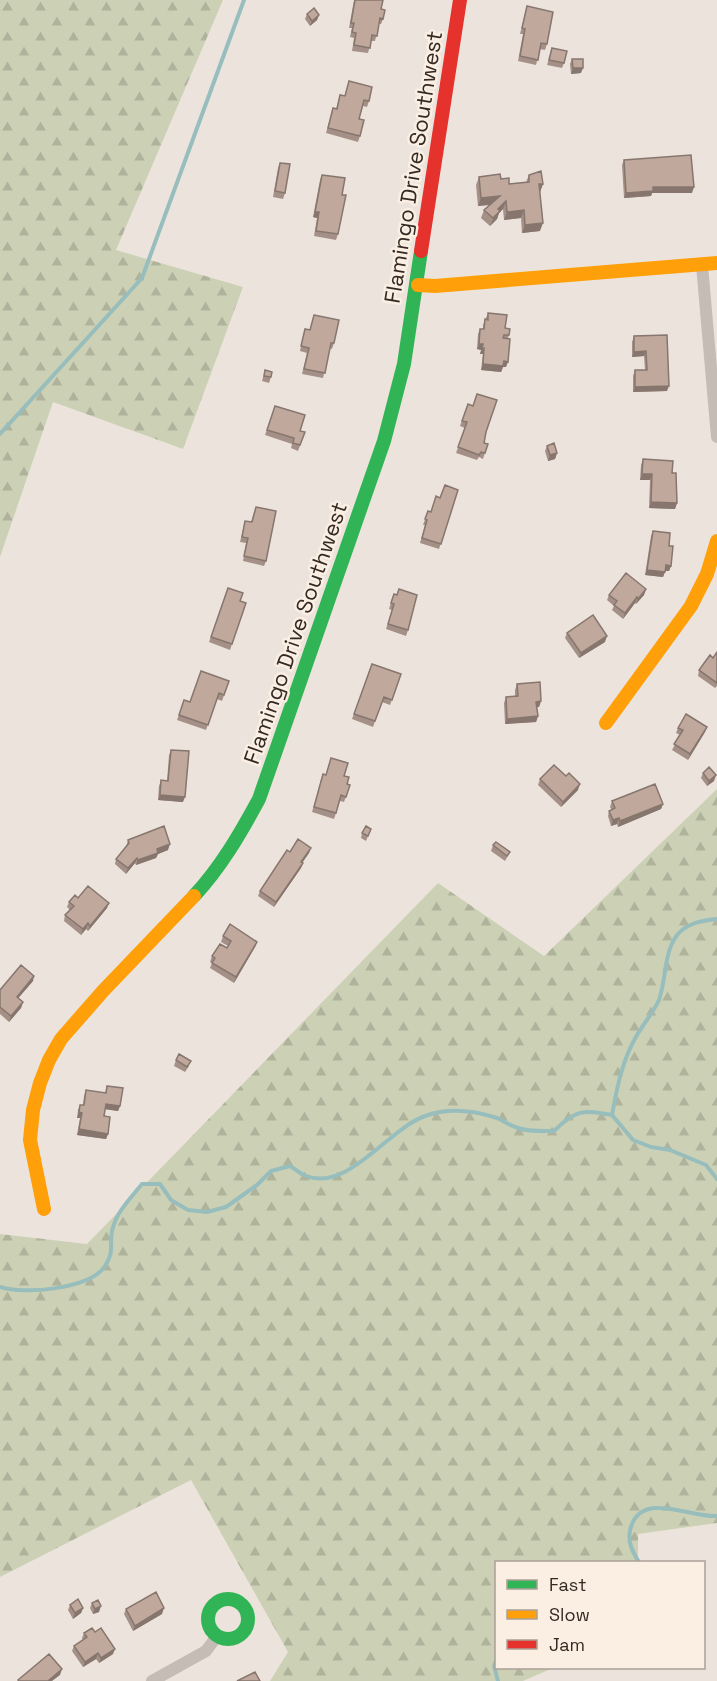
<svg xmlns="http://www.w3.org/2000/svg" width="717" height="1681" viewBox="0 0 717 1681" font-family="'Space Grotesk',sans-serif">
<defs>
<pattern id="forest-firs" width="22" height="20" patternUnits="userSpaceOnUse" patternTransform="scale(1.5)"><rect width="22" height="20" fill="#ccd1b5"/><path d="M5 1l3.5 6h-7zM16 11l3.5 6h-7z" fill="#b0b39c"/></pattern>
</defs>
<rect width="100%" height="100%" fill="#ece4dc"/>
<!-- forest -->
<path fill="url(#forest-firs)" d="M0 0H223L116 250 243 287 183 449 53 402 0 557Z
M717 789V1523L638 1534V1562H496V1668H553L523 1681H270L288 1652 191 1480 0 1577V1234L87 1244 438 883 544 956Z"/>
<g fill="none" stroke-linecap="round" stroke-linejoin="round">
<!-- stream -->
<path stroke="#97bebd" stroke-width="4" d="M0 434 142 278 244 0
M612 1115C617 1088 622 1060 637 1035 644 1023 653 1013 659 1000 667 978 663 946 682 930 692 922 705 920 717 919
M612 1115 633 1140 651 1147 670 1150 706 1165 717 1179
M0 1287C24 1295 90 1289 105 1266 115 1250 109 1247 112 1231 116 1212 130 1199 142 1184H160L171 1200 188 1210 207 1212 226 1207 257 1185 271 1171 290 1166C295 1169 301 1174 306 1176 348 1192 388 1129 425 1116 449 1107 473 1110 497 1118 504 1121 510 1126 518 1128 530 1132 542 1131 554 1131 576 1109 583 1110 612 1115
M639 1562C631 1550 626 1538 632 1524 645 1492 692 1518 717 1516
M496 1661 494 1666 498 1681"/>
<!-- street -->
<path stroke="#c4bcb5" stroke-width="12" d="M702 265 717 437
M152 1681 206 1651 217 1636"/>
<!-- fast -->
<path stroke="#30b455" stroke-width="14" d="M194 896C221 867 240 834 259 799L384 441 404 364 421 251
M208 1619a20 20 0 1 1 40 0a20 20 0 1 1-40 0Z"/>
<!-- slow -->
<path stroke="#ff9f0a" stroke-width="14" d="M418 285 435 286 717 263
M606 723 691 606 707 574 717 541
M44 1209 30 1140 33 1110 40 1083 49 1060 61 1039 103 991 194 896"/>
<!-- jam -->
<path stroke="#e5322d" stroke-width="14" d="M421 251 460 0"/>
</g>
<!-- wall -->
<path fill="#a59087" d="M354 0H383L381 9 383 19 381 24H379L375 41H371L368 53 352 51 354 38 350 37 352 28H349Z
M527 6 547 44 545 50 540 49 536 65 518 61 523 34H520Z
M307 14 319 15 317 20 310 26 305 19Z
M552 48 564 63 562 68 547 65Z
M572 59 581 73 571 74 570 64Z
M349 81 369 101 367 107 363 106 359 119 360 136 358 142 326 133 333 108 336 109 340 95 345 96Z
M624 160 692 193H652L651 196 624 198 622 165Z
M280 163 285 193 283 199 273 197 278 168Z
M322 175 342 195 338 234 336 240 314 236 317 218 313 217 320 180Z
M529 175 543 184 540 192V231L522 233 521 218 504 220 503 209 499 213 497 219 490 226 481 218 484 210 490 205 478 206 476 185 479 177 501 179 509 184 526 182Z
M488 313 505 328 509 335 508 338 506 367H503L501 372 481 370 483 354H480L481 350 477 349 478 334 480 329H483V325Z
M314 315 334 343 332 349 330 348 323 378 302 374 307 353 300 351 305 329 310 330Z
M667 335V391L633 392V376L635 370H645L644 356 632 357V342L634 336Z
M265 370 271 377 269 383 262 381Z
M473 405 486 432 484 443 488 444 483 459 479 457 477 460 456 453 465 428 460 426 466 409Z
M275 406 300 431 305 432 298 451 291 448 292 444 265 435Z
M547 446 557 453 555 459 548 461 545 451Z
M643 459 677 503 675 509 649 508 650 480H640L641 465Z
M458 490 439 549 420 543 425 525H423L428 511 431 512 440 498Z
M256 507 266 561 264 566 243 561 246 543 240 542 245 521 251 522Z
M653 531 669 546 671 566 669 571H665L663 577 645 575 651 536Z
M228 588 240 601 246 603 230 650 209 642Z
M646 589 644 595 636 604 635 603 623 619 612 610 614 606 607 600 609 595Z
M392 599 408 630 406 636 386 629 392 610 389 609Z
M567 633 605 642 579 658 565 638Z
M717 652V686L715 688 698 676 699 670 713 658Z
M372 664 401 674 390 705 382 702 373 727 352 719Z
M229 681 222 701 217 699 206 730 177 720 184 700 190 702Z
M517 684 541 701 539 707H537L538 716 536 722 505 724 504 703 506 697 515 696V690Z
M678 728 705 732 688 760 672 750 680 735 676 733Z
M171 750 183 802 158 800 159 786 161 780 167 781 169 755Z
M703 773 714 781 707 786 701 778Z
M326 775 344 776 347 784 350 785 344 802 340 801 334 819 312 812 321 780Z
M540 779 578 790 561 807 538 785Z
M612 801 663 804 661 809 618 827 617 824 611 826 608 816 609 811 612 810 610 807Z
M371 829 366 841 361 838 362 833Z
M128 840 168 850 158 854 156 858 136 865 135 863 126 874 115 864 116 859 126 847Z
M493 845 510 852 505 861 491 851Z
M290 852 309 853 302 863 301 868 274 907 258 896 260 891Z
M78 898 107 908 88 931 86 929 81 935 64 921 65 915 70 910 67 907 69 902Z
M223 936 257 942 255 947 234 983 210 968 212 963 210 962 212 956 227 948 228 946 221 942Z
M33 981 18 998 23 1002 21 1008 9 1022 0 1014V990Z
M176 1060 189 1066 185 1072 174 1066Z
M107 1086 120 1106 118 1111 105 1109 104 1116 108 1134 106 1139 77 1135 80 1118H77L78 1110 80 1105H83L84 1096 86 1090 105 1093Z
M92 1603 99 1612 93 1614 90 1608Z
M70 1605 83 1608 81 1613 73 1619 68 1610Z
M126 1609 162 1614 133 1631 124 1614Z
M84 1633 113 1654 99 1663 96 1659 83 1667 72 1651 74 1646 83 1640 82 1638Z"/>
<!-- shaded-wall -->
<path fill="#86766e" d="M319 15 317 20 310 26 312 21Z
M573 68H583L581 73 571 74Z
M539 184H543L540 192Z
M653 187H694L692 193H652L651 196 624 198 626 193Z
M500 196 497 204 478 206 481 198Z
M506 201 503 209 499 213 497 219 490 226 498 209Z
M524 210 521 218 504 220 507 212Z
M315 212H319L317 218 313 217Z
M543 223 540 231 522 233 525 225Z
M479 344H483L481 350 477 349Z
M482 348H484L483 354H480Z
M646 351 644 356 632 357 634 352Z
M504 361 508 362 506 367H503L501 372 481 370 483 364Z
M669 386 667 391 633 392 635 387Z
M557 453 555 459 548 461 550 455Z
M642 474H652L650 480H640Z
M651 502 677 503 675 509 649 508Z
M666 565 671 566 669 571H664Z
M647 570 665 572 663 577 645 575Z
M646 589 644 595 636 604 638 599Z
M637 597 635 603 623 619 625 613Z
M607 636 605 642 579 658 581 653Z
M541 701 539 707H534L536 702Z
M538 716 536 722 505 724 507 719Z
M707 727 705 732 688 760 690 754Z
M716 775 714 781 707 786 709 781Z
M580 784 578 790 561 807 563 802Z
M160 795 185 797 183 802 158 800Z
M663 804 661 809 618 827 620 821Z
M619 818 617 824 611 826 613 820Z
M170 844 168 850 158 854 156 858 136 865 138 860 157 849Z
M311 848 309 853 299 867 301 862Z
M137 858 135 863 126 874 128 868Z
M303 863 301 868 274 907 276 902Z
M109 903 107 908 88 931 90 926Z
M88 923 86 929 81 935 83 929Z
M257 942 255 947 234 983 236 977Z
M34 976 33 981 15 1002 17 997Z
M23 1002 21 1008 9 1022 11 1016Z
M106 1104 120 1106 118 1111 104 1109Z
M79 1112 82 1113 80 1118H77Z
M79 1129 108 1134 106 1139 77 1135Z
M101 1606 99 1612 93 1614 95 1609Z
M83 1608 81 1613 73 1619 75 1613Z
M164 1608 162 1614 133 1631 135 1626Z
M115 1649 113 1654 99 1663 101 1658Z
M98 1653 96 1659 83 1667 85 1662Z
M62 1669 60 1675 52 1681H48Z"/>
<!-- building -->
<path fill="#c0a89d" stroke="#86766e" stroke-width="1.5" d="M355 0H383L381 9 385 10 383 19 380 18 377 36 372 35 370 48 354 45 356 33 352 32 354 23H351Z
M527 6 553 12 547 44 541 43 538 60 520 56 525 29 522 28Z
M314 8 319 15 312 21 307 14Z
M552 48 567 51 564 63 549 60Z
M572 59H583V68H573Z
M349 81 372 87 369 101 364 100 359 119 364 120 360 136 328 128 333 108 337 109 340 95 345 96Z
M691 155 694 187H653V191L626 193 624 160Z
M280 163 290 164 285 193 275 191Z
M541 171 543 184H539L543 223 525 225 524 210 507 212 506 201 498 209 500 211 493 218 484 210 500 196 481 198 479 177 500 174 501 179 509 178V184L529 182V175Z
M322 175 345 178 342 195H346L338 234 316 231 319 212H315Z
M488 313 507 315 505 328 510 329 509 335H504L503 338 510 339 508 362 504 361 503 366 483 364 484 348H482L483 344H479L480 329H484L485 319 488 320Z
M314 315 339 320 334 343H331L325 373 304 369 309 348 301 346 305 329 310 330Z
M667 335 669 386 635 387V370H647L646 351 634 352V336Z
M265 370 272 372 271 377 264 376Z
M477 394 497 400 486 432 484 443 488 444 485 453 481 452 479 455 458 447 467 422 462 421 468 404 473 406Z
M275 406 305 415 300 431 305 432 300 445 293 443 294 438 267 430Z
M554 443 557 453 550 455 547 446Z
M643 459 673 461 672 473H676L677 503 651 502 652 474H642Z
M445 485 458 490 441 544 422 538 427 520 425 519 428 511 431 512 436 496 440 498Z
M256 507 276 511 266 561 244 556 248 538 242 537 245 521 252 522Z
M653 531 670 533 669 546H673L671 566 666 565 665 572 647 570Z
M626 573 646 589 638 599 637 597 625 613 614 605 617 601 609 595Z
M228 588 243 593 240 601 246 603 232 644 211 637Z
M399 589 417 595 408 630 388 624 394 604 391 603 394 594 397 595Z
M593 615 607 636 581 653 567 633Z
M717 652V683L699 670 710 655 713 658Z
M372 664 401 674 392 700 384 697 375 721 354 714Z
M201 671 229 681 224 695 219 693 208 725 179 715 184 700 190 702Z
M540 682 541 701 536 702 538 716 507 719 506 697 518 696 517 684Z
M686 714 707 727 690 754 674 744 683 730 678 728Z
M171 750 189 751 185 797 160 795 161 780 168 781Z
M331 758 348 763 344 776 349 777 347 784 350 785 346 797 341 795 336 813 314 807 323 774 326 775Z
M554 765 566 776 569 773 580 784 563 802 540 779Z
M709 767 716 775 709 781 703 773Z
M655 784 663 804 620 821 619 818 613 820 609 811 615 808 612 801Z
M164 826 170 844 157 849 158 853 138 860 137 858 128 868 116 859 129 843 128 840Z
M366 826 371 829 368 836 362 833Z
M298 839 311 848 301 862 303 863 276 902 260 891 287 850 290 852Z
M496 842 510 852 507 856 493 845Z
M88 886 109 903 90 926 88 923 83 929 65 915 74 906 69 902 75 895 78 898Z
M230 924 257 942 236 977 212 963 215 958 212 956 220 944 227 948 231 941 223 936Z
M21 965 34 976 17 997 23 1002 11 1016 0 1007V990Z
M179 1054 191 1061 187 1067 176 1060Z
M107 1086 123 1088 120 1106 106 1104 104 1116 110 1117 108 1134 79 1129 82 1113 79 1112 80 1105H84L86 1090 106 1093Z
M156 1592 164 1608 135 1626 126 1609Z
M78 1599 83 1608 75 1613 70 1605Z
M98 1600 101 1606 95 1609 92 1603Z
M92 1628 95 1632 101 1628 115 1649 101 1658 98 1653 85 1662 74 1646 87 1637 84 1633Z
M49 1654 62 1669 48 1681H19L18 1680Z
M255 1672 260 1681H237Z"/>
<g text-anchor="middle" stroke-width="5" stroke-linejoin="round" paint-order="stroke">
<!-- street labels -->
<g font-size="22" fill="#342924" stroke="#faefe2">
<text transform="translate(413 167) rotate(-81)" y="8">Flamingo Drive Southwest</text>
<text transform="translate(295 633) rotate(-71)" y="8">Flamingo Drive Southwest</text>
</g>
</g>
<!-- legend -->
<rect x="495" y="1561" width="210" height="108" fill="#faefe2" stroke="#aba096" stroke-width="1.5"/>
<rect x="507" y="1580" width="30" height="9" fill="#30b455" stroke="#aba096" stroke-width="1.5"/>
<text x="549" y="1591" font-size="18" fill="#342924">Fast</text>
<rect x="507" y="1610" width="30" height="9" fill="#ff9f0a" stroke="#aba096" stroke-width="1.5"/>
<text x="549" y="1621" font-size="18" fill="#342924">Slow</text>
<rect x="507" y="1640" width="30" height="9" fill="#e5322d" stroke="#aba096" stroke-width="1.5"/>
<text x="549" y="1651" font-size="18" fill="#342924">Jam</text>
</svg>
